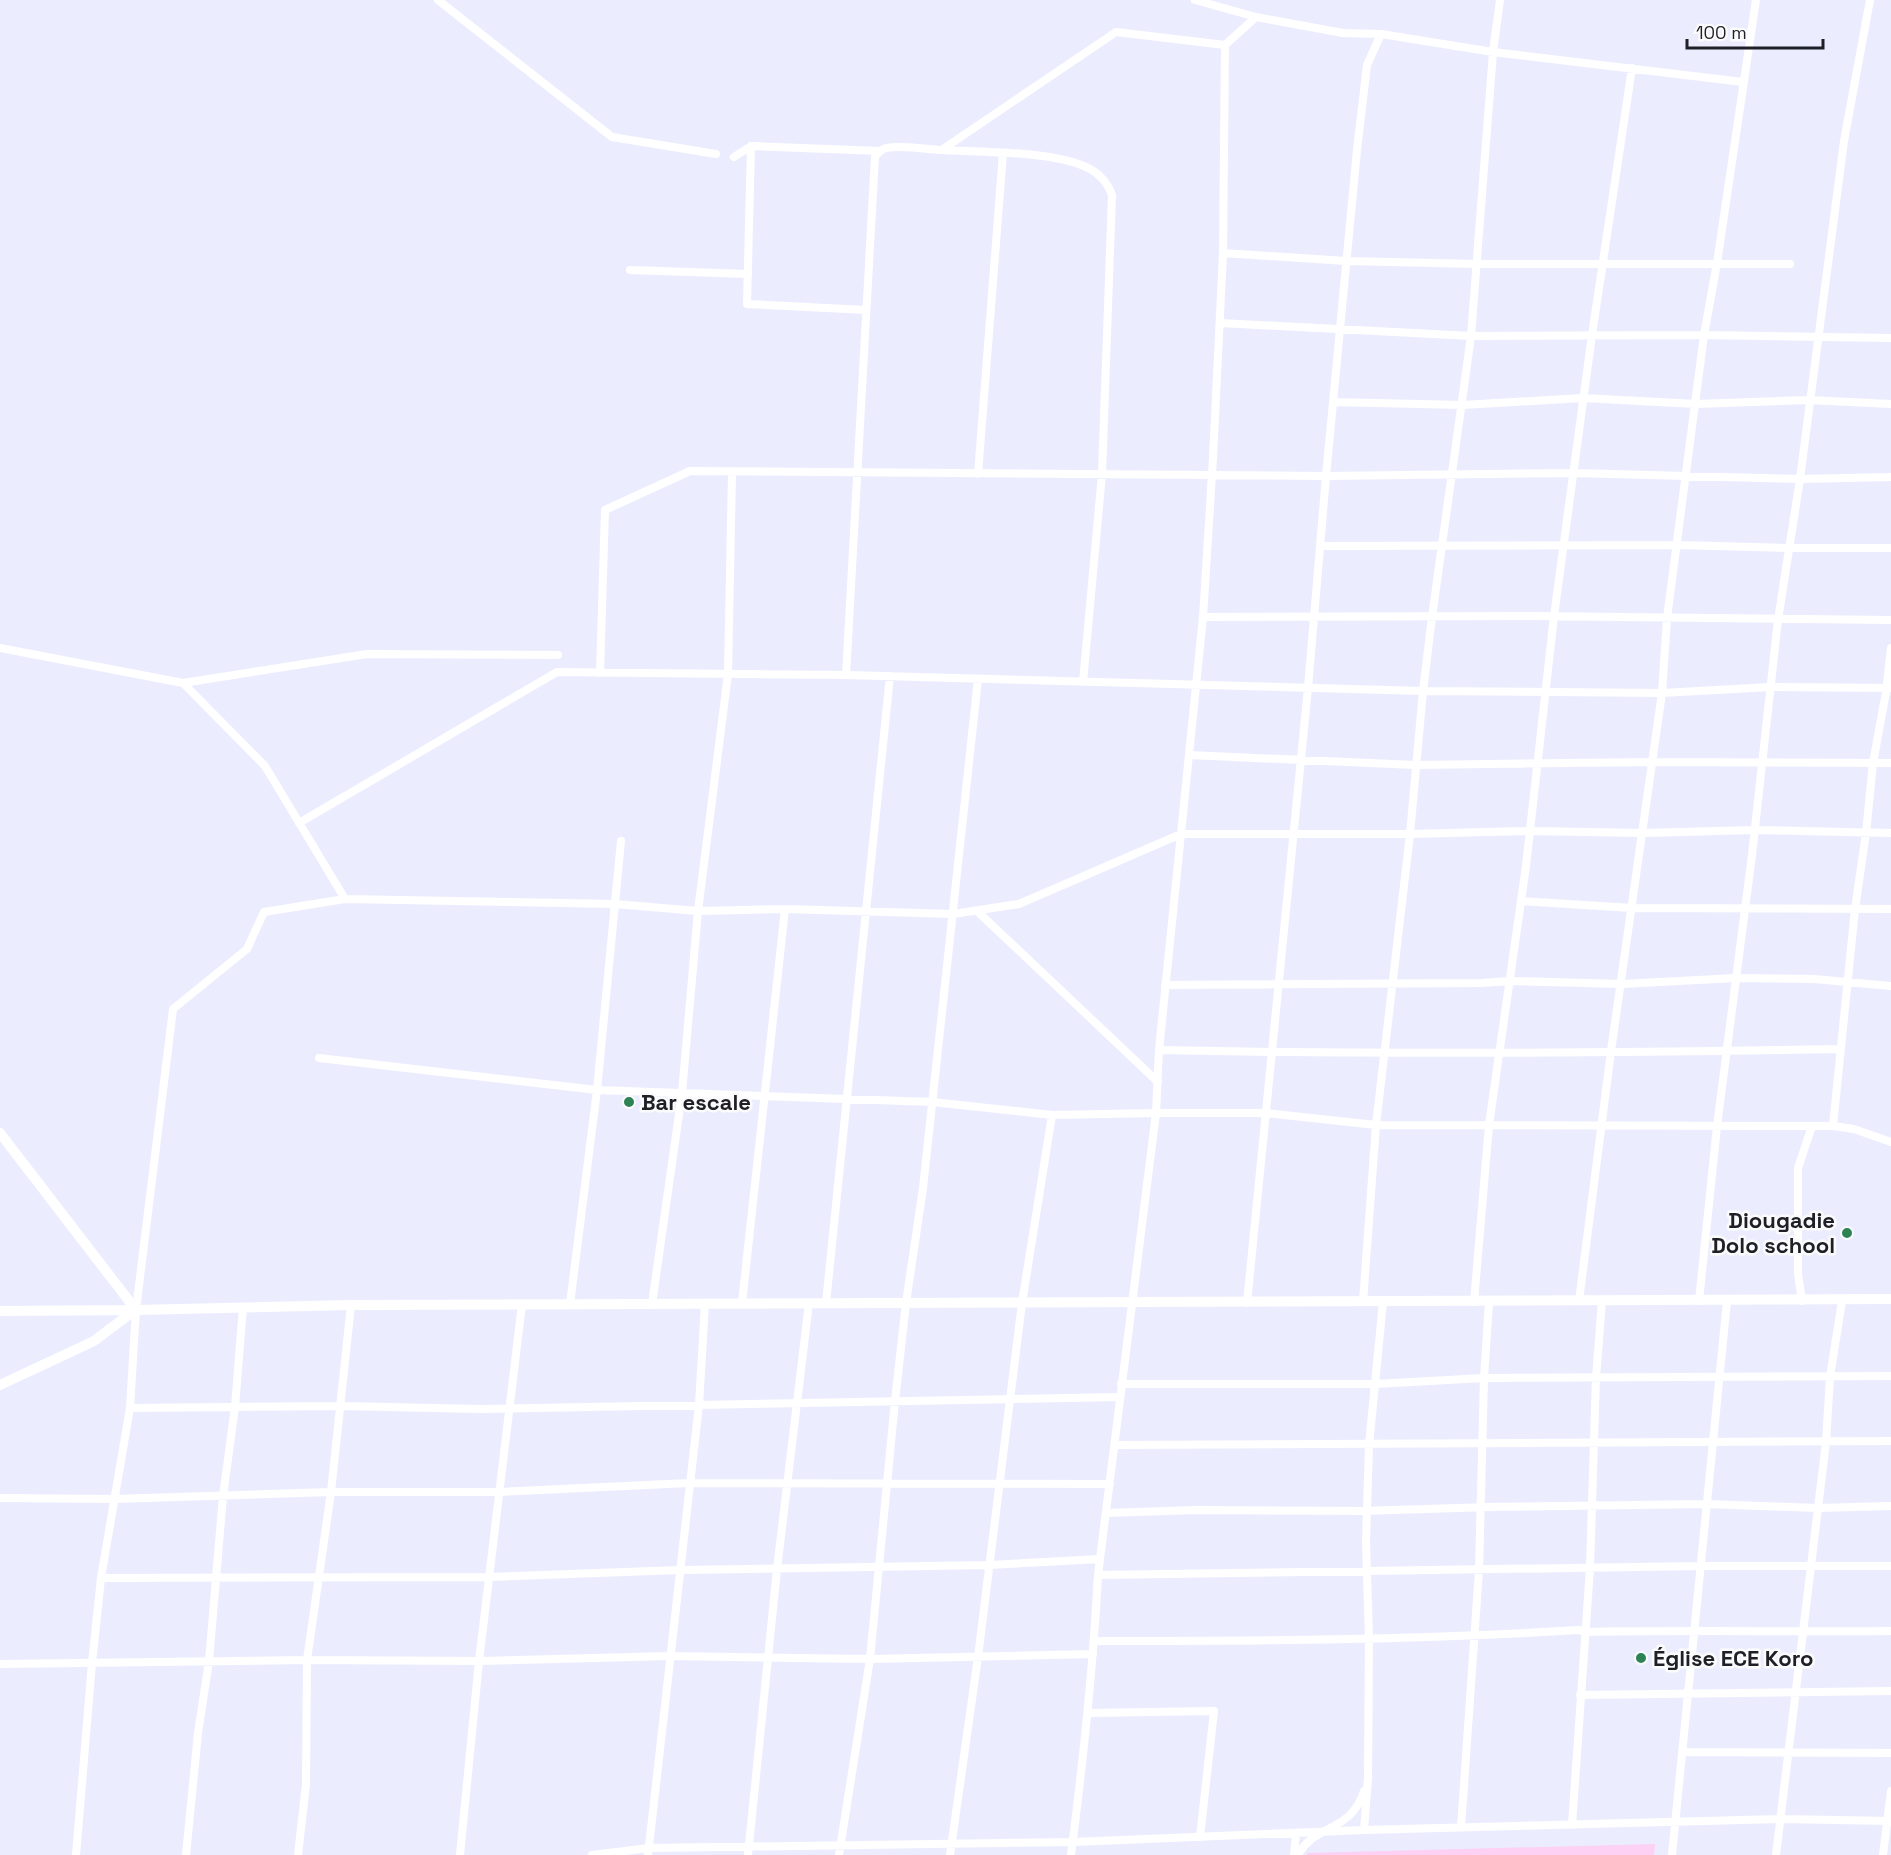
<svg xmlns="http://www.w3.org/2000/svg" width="1891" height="1855" viewBox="0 0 1891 1855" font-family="'Space Grotesk',sans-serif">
<rect width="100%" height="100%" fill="#ebedfe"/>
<!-- green -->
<path fill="#fcd1f3" d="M1655 1844 1654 1855H1307V1853Z"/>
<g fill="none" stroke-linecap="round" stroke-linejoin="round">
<!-- minor -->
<path stroke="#fff" stroke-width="8" d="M438 0 612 137 716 154
M1195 0 1256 17
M1225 45 1223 253 1213 458 1203 617 1533 616 1891 620
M751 146 747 304 866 310
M943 149 1116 32 1225 45 1256 17 1343 33 1381 34 1493 52 1743 82
M734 157 751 146 880 151
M1223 253 1346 261 1476 264H1790
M630 270 748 274
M1220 323 1471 336 1704 335 1891 338
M1333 402 1462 405 1583 398 1696 404 1809 400 1891 404
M978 474 1003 153
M1320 546 1678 545 1789 548H1891
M0 648 183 683 265 766 345 899
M600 673 605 510 690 471 1326 476 1574 473 1800 479 1891 477
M846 675 875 157C878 153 880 150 886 148 903 145 924 149 941 150 983 152 1046 151 1084 166 1098 172 1107 181 1112 195L1102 474 1083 682
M183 683 367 654 558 655
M1189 755 1415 765 1652 762 1891 763
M299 823 557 672 846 675 1423 691 1662 693 1771 687 1891 688
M1521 901 1632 908 1891 909
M977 911 1158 1082
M1165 985 1482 983 1510 981 1622 984 1736 978 1814 979 1891 986
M1159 1050C1386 1055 1613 1053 1840 1049
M319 1058 597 1090 932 1102 1052 1115 1156 1113H1265L1376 1125 1833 1126 1854 1129 1891 1142
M1833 1126 1855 909 1866 833 1873 763 1886 692 1891 648
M1579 1301 1611 1051 1662 693 1667 618 1704 335 1717 263 1756 0
M1699 1301 1717 1126 1752 855 1778 620 1800 479 1844 141 1870 0
M1802 1301 1798 1274V1168L1812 1126
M1363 1302 1376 1125 1410 834 1423 691 1432 617 1471 336 1493 52 1500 0
M1474 1302 1489 1125 1526 866 1554 616 1592 335 1632 68
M742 1303 785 909
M826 1303 890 676
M1247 1303 1308 688 1326 476 1357 150 1367 65 1381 34
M570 1304 597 1090 621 841
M652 1304 682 1093 698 911 728 674 732 472
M1121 1384H1375L1484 1378 1891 1376
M130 1408 340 1406 481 1409 1119 1397
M1115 1445 1891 1441
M0 1498 114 1499 331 1492H499L689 1483 1110 1484
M1106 1513 1196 1510 1361 1511 1489 1507 1707 1504 1818 1508 1891 1506
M1098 1575 1700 1566H1891
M101 1578 489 1577 680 1570 989 1565 1100 1559
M1095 1641C1256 1641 1417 1640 1578 1630L1586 1632C1688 1630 1789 1632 1891 1631
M0 1664 307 1660 479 1661 670 1656 870 1659 1093 1654
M1580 1695 1891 1691
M1088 1713 1214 1711 1200 1837
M1682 1752 1891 1753
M1572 1825 1590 1568 1596 1378 1602 1301
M1461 1828 1479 1570 1484 1378 1489 1302
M1364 1830 1368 1778 1369 1639 1366 1541 1369 1445 1383 1302
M76 1855 92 1663 101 1578 130 1408 136 1310 173 1009 247 949 264 912 345 899 615 904 698 911 785 909 953 914 1019 904 1181 834H1410L1530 831 1643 833 1755 830 1891 833
M186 1855 198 1733 209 1661 223 1496 235 1407 243 1307
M298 1855 306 1784 307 1660 331 1492 351 1305
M460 1855 479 1661 522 1304
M592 1855 649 1848 1073 1842 1364 1830 1781 1819 1891 1821
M648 1855 699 1405 705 1303
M748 1855 777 1569 809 1303
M839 1855 870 1659 895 1401 906 1303 923 1188 978 679
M950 1855 978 1657 1022 1303 1052 1115
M1071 1855C1083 1762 1093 1669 1098 1575L1156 1113 1159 1050 1203 617
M1294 1855 1296 1833
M1298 1855C1314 1824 1351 1833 1364 1791
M1672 1855 1727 1301
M1776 1855 1826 1442 1830 1377 1842 1301
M1883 1855 1891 1791"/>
<!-- tertiary -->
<path stroke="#fff" stroke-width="10" d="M0 1133 136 1310
M0 1311 136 1310 351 1305 1891 1299
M0 1385 94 1341 135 1310"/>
</g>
<!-- markers -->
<g fill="#2e8355" stroke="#fbfbfb" stroke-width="2">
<circle cx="629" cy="1102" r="6"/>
<circle cx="1847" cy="1233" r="6"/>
<circle cx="1641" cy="1658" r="6"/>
</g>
<g text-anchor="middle" stroke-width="5" stroke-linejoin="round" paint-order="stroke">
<!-- poi labels -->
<g font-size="22" font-weight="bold" fill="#1f1f27" stroke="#fbfbfb" text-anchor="start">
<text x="641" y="1110">Bar escale</text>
<text x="1835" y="1228" text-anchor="end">Diougadie<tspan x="1835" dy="25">Dolo school</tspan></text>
<text x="1653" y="1666">Église ECE Koro</text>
</g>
</g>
<!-- scale -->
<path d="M1687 39v9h136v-9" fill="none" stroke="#1f1f27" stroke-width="3"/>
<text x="1696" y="39" font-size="18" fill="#1f1f27" stroke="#fbfbfb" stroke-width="4.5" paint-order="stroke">100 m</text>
</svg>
